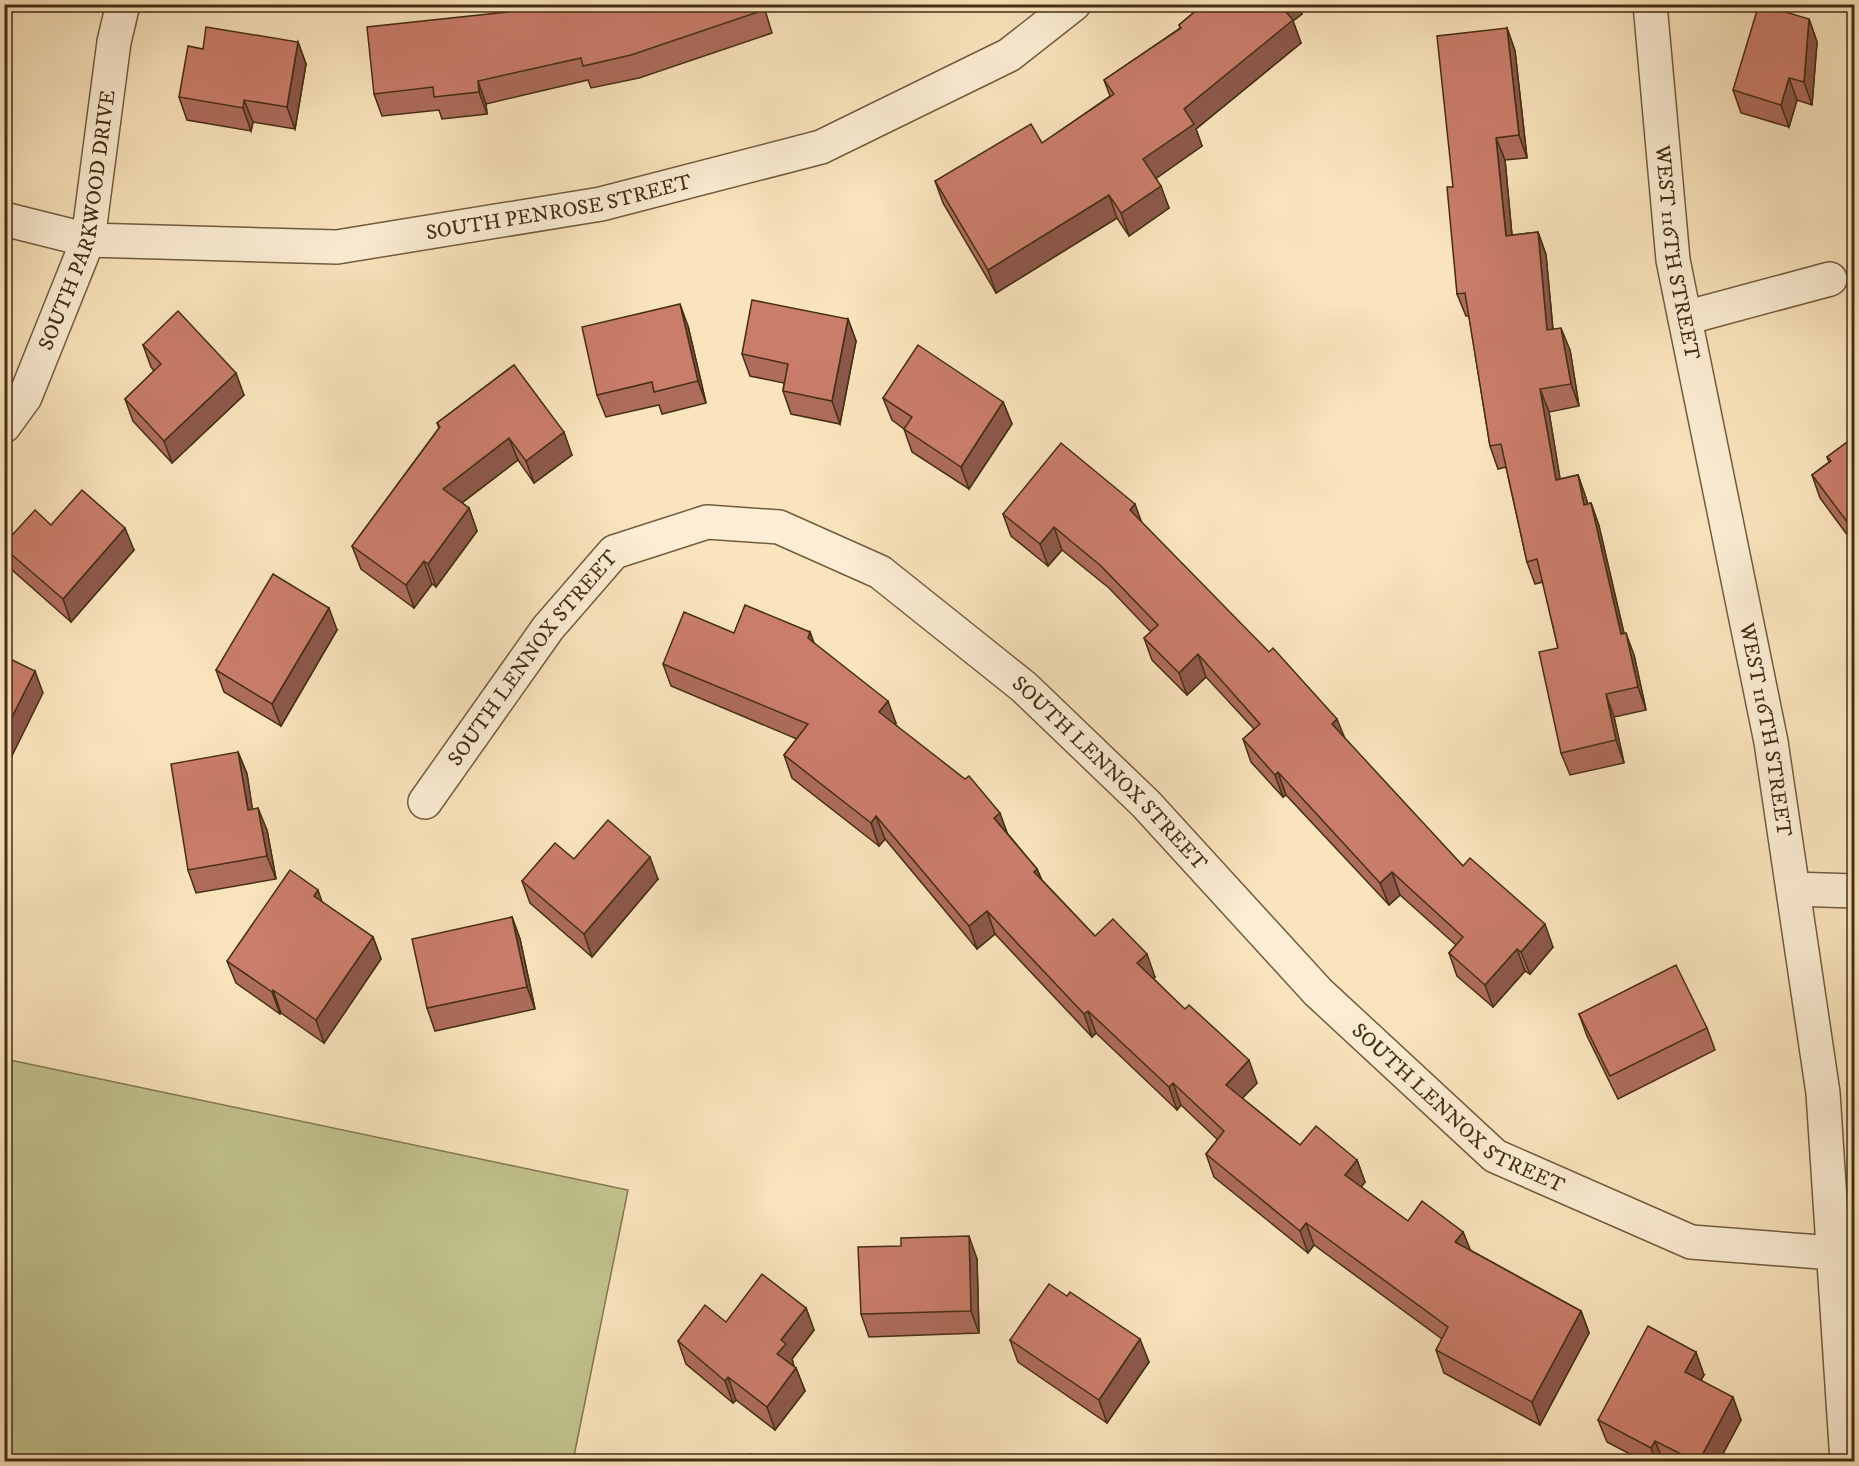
<svg xmlns="http://www.w3.org/2000/svg" width="1859" height="1466" font-family="'IM FELL DW Pica',serif">
	<rect width="100%" height="100%" fill="#fae4bd"/>
	<filter id="stains"><feTurbulence type="fractalNoise" baseFrequency=".00333" numOctaves="4"/><feColorMatrix values="0 0 0 0 .2 0 0 0 0 .09 0 0 0 0 .02 0 0 0 .5 -.17"/></filter>
	<radialGradient id="worn" r=".72"><stop offset=".6" stop-color="#630" stop-opacity="0"/><stop offset="1" stop-color="#630" stop-opacity=".3"/></radialGradient>
	<!-- green -->
	<path fill="#c2c38e" stroke="#837850" stroke-width="1.5" d="M5,1059l623,131 -55,271h-568z"/>
	<g fill="none" stroke-linecap="round" stroke-linejoin="round">
		<defs>
			<g id="minor">
				<path id="s1" d="M1650,4l23,256 98,482 52,351 24,369"/>
				<path id="s2" d="M4,219l84,21 249,7 264,-43 220,-57 188,-92 65,-51"/>
				<path d="M1685,318l145,-39"/>
				<path id="s3" d="M4,426l21,-29 63,-157 26,-198 9,-38"/>
				<path id="s4" d="M425,802l123,-174 66,-76 93,-30 72,5 101,45 144,115 122,117 172,188 177,164 196,86 142,11"/>
				<path d="M1793,889l61,2"/>
			</g>
		</defs>
		<!-- minor casing -->
		<use href="#minor" stroke="#725c3e" stroke-width="36"/>
		<!-- minor -->
		<use href="#minor" stroke="#fcedd4" stroke-width="33"/>
	</g>
	<!-- wall -->
	<g fill="#ae6c5c" stroke="#442e13" stroke-width="1.5">
		<path d="M505,4h271l-11,6 7,23 -133,45 -48,10 -3,-8 -102,24 1,10 -45,5 -3,-9 -57,6 -8,-22 133,-82z"/>
		<path d="M1204,4h94l4,10 -9,7 8,22 -105,86 6,17 -46,32 13,30 -40,28 -12,-18 -121,75 -53,-90 -8,-22 107,-38 68,-47 -6,-16 76,-52 -1,-3z"/>
		<path d="M1809,19l8,23 -5,63 -15,-5 -8,27 -48,-14 -8,-23z"/>
		<path d="M1507,28l8,23 12,107 -22,2 7,75 26,-3 8,23 7,74 17,21 9,56 -30,6 11,67 18,-4 10,29 3,-1 8,23 25,107 10,22 12,55 -32,7 10,46 -54,12 -9,-22 -3,-105 -15,-66 -8,2 -8,-22 -21,-95 -8,2 -8,-23 -21,-130h-3l-9,-22 -4,-107z"/>
		<path d="M298,42l8,22 -11,65 -42,-7 -2,9 -64,-11 -8,-23 24,-48z"/>
		<path d="M848,319l8,22 -16,83 -49,-10 -8,-23 1,-8 -34,-7 -8,-22z"/>
		<path d="M688,326l18,77 -44,11 -3,-9 -53,12 -9,-22z"/>
		<path d="M143,345l101,50 -72,68 -39,-42 -8,-22 29,-28 -3,-4z"/>
		<path d="M514,365l58,90 -38,28 -16,-23 -56,43 7,5 8,23 -41,56 -4,-3 -18,24 -53,-39 -9,-23 87,-118 -2,-5z"/>
		<path d="M883,398l120,4 9,22 -43,65 -57,-37 -8,-23 -12,-9z"/>
		<path d="M1854,437v107l-34,-46 -8,-23 17,-13 -2,-5z"/>
		<path d="M1003,514l139,9 321,343 90,81 -23,27 -5,-3 -32,36 -36,-31 -8,-23 7,-8 -56,-50 -11,10 -103,-110 -3,2 -32,-35 -8,-23 11,-10 -48,-52 -19,18 -35,-35 -8,-22 7,-6 -42,-44 -47,-38 -14,16 -37,-30z"/>
		<path d="M51,525l83,25 -63,72 -60,-53 -7,-18v-7z"/>
		<path d="M337,630l-56,96 -57,-34 -8,-22z"/>
		<path d="M810,632l4,11 82,80 -1,1 112,109 30,36 5,11 53,56 60,41 -2,1 104,105 -15,15 58,47 57,15 8,22 -4,5 47,34 55,11 7,18 111,61 8,22 -49,92 -96,-52 -8,-23 6,-11 -128,-94 -6,8 -94,-76 -8,-23 12,-14 -37,-35 -4,5 -81,-77 -4,4 -97,-103 -18,15 -92,-110 -6,7 -87,-68 -8,-23 13,-16 -126,-53 -8,-22 71,-31z"/>
		<path d="M238,752l9,22 5,35 15,21 9,49 -80,14 -8,-23z"/>
		<path d="M574,859l84,20 -66,78 -62,-54 -8,-22z"/>
		<path d="M322,902l51,35 8,22 -57,84 -43,-30 -1,1 -44,-31 -9,-22z"/>
		<path d="M512,917l8,22 15,70 -100,22 -8,-23z"/>
		<path d="M1579,1014l128,14 8,22 -97,49 -31,-63z"/>
		<path d="M977,1259l2,74 -110,4 -8,-23z"/>
		<path d="M806,1308l8,22 -22,29 2,8 2,1 9,23 -30,39 -39,-30 -3,3 -47,-39 -8,-23 48,-19z"/>
		<path d="M1010,1340l139,22 -42,61 -89,-61z"/>
		<path d="M1704,1375l-3,5 40,40 -22,41h-76l-36,-19 -9,-22z"/>
	</g>
	<!-- shaded-wall -->
	<g fill="#8d584b" stroke="#442e13" stroke-width="1.5">
		<path d="M1279,4h19l4,10 -9,7 8,22 -105,86 6,17 -51,36 -8,-23 41,-50z"/>
		<path d="M1809,19l8,23 -5,63 -8,-23z"/>
		<path d="M1507,28l8,23 12,107 -8,-23z"/>
		<path d="M298,42l8,22 -11,65 -8,-22z"/>
		<path d="M1789,78l8,22 -8,27 -8,-22z"/>
		<path d="M478,81l8,23 1,10 -8,-22z"/>
		<path d="M244,100l9,22 -2,9 -8,-23z"/>
		<path d="M1496,138l9,22 9,98 -8,-22z"/>
		<path d="M1161,186l8,22 -40,28 -8,-23z"/>
		<path d="M1109,195l8,23 -121,75 -8,-23z"/>
		<path d="M1538,232l8,23 9,98 -8,-23z"/>
		<path d="M680,304l8,22 18,77 -8,-22z"/>
		<path d="M848,319l8,22 -16,83 -8,-23z"/>
		<path d="M1561,328l9,22 9,56 -8,-22z"/>
		<path d="M236,373l8,22 -72,68 -8,-22z"/>
		<path d="M1540,389l9,23 15,91 -8,-23z"/>
		<path d="M1003,402l9,22 -43,65 -8,-22z"/>
		<path d="M564,432l8,23 -38,28 -8,-22z"/>
		<path d="M509,438l9,22 -67,51 -8,-22z"/>
		<path d="M1578,475l8,23 7,29 -9,-22z"/>
		<path d="M1591,503l8,23 30,130 -8,-22z"/>
		<path d="M1135,504l8,22 -13,-16z"/>
		<path d="M469,508l8,23 -41,56 -8,-23z"/>
		<path d="M1854,525v13l-3,-11z"/>
		<path d="M1054,527l8,23 -14,16 -8,-22z"/>
		<path d="M125,528l9,22 -63,72 -8,-23z"/>
		<path d="M424,561l8,23 -18,24 -8,-23z"/>
		<path d="M329,608l8,22 -56,96 -9,-22z"/>
		<path d="M810,632l8,23 -10,-17z"/>
		<path d="M1626,633l8,22 12,55 -8,-23z"/>
		<path d="M1198,654l8,23 -19,18 -8,-22z"/>
		<path d="M35,671l8,22 -39,79v-39z"/>
		<path d="M1606,694l8,23 10,46 -8,-23z"/>
		<path d="M888,701l8,22 -9,11 -8,-22z"/>
		<path d="M1337,719l9,22 -14,-17z"/>
		<path d="M238,752l9,22 9,58 -8,-22z"/>
		<path d="M1278,772l8,23 -3,2 -8,-22z"/>
		<path d="M258,808l9,22 9,49 -9,-23z"/>
		<path d="M1000,813l8,22 -14,-17z"/>
		<path d="M876,816l9,23 -6,7 -8,-23z"/>
		<path d="M650,857l8,22 -66,78 -8,-23z"/>
		<path d="M1037,869l9,22 -12,-19z"/>
		<path d="M1392,872l8,23 -11,10 -9,-22z"/>
		<path d="M318,890l8,23 -12,-17z"/>
		<path d="M987,911l8,23 -18,15 -8,-23z"/>
		<path d="M512,917l8,22 15,70 -8,-22z"/>
		<path d="M1545,924l8,23 -23,27 -9,-22z"/>
		<path d="M373,937l8,22 -57,84 -8,-23z"/>
		<path d="M1517,949l8,22 -32,36 -8,-22z"/>
		<path d="M1147,954l8,23 -10,9 -8,-23z"/>
		<path d="M273,990l8,23 -1,1 -8,-22z"/>
		<path d="M1088,1011l8,22 -4,4 -8,-23z"/>
		<path d="M1249,1060l8,23 -23,24 -8,-22z"/>
		<path d="M1173,1083l8,22 -4,5 -8,-23z"/>
		<path d="M1357,1160l8,22 -12,15 -8,-22z"/>
		<path d="M1306,1223l8,22 -6,8 -8,-22z"/>
		<path d="M1463,1232l9,22 -17,-12z"/>
		<path d="M969,1236l8,23 2,74 -8,-22z"/>
		<path d="M806,1308l8,22 -22,29 2,7 -17,-12 4,-14z"/>
		<path d="M1581,1311l8,22 -49,92 -8,-23z"/>
		<path d="M1140,1339l9,23 -42,61 -8,-23z"/>
		<path d="M1696,1352l8,23 -11,19 -8,-22z"/>
		<path d="M796,1368l9,23 -30,39 -8,-23z"/>
		<path d="M728,1377l8,23 -3,3 -8,-22z"/>
		<path d="M1733,1397l8,23 -22,41h-20z"/>
		<path d="M1655,1441l8,20h-7l-5,-13z"/>
	</g>
	<!-- building -->
	<g fill="#ca7d6b" stroke="#442e13" stroke-width="1.5">
		<path d="M505,4h257l2,6 -133,45 -48,11 -2,-8 -103,23 1,11 -45,5 -1,-10 -59,7 -7,-67 140,-15z"/>
		<path d="M1204,4h75l14,16 -109,89 10,15 -51,35 18,27 -40,27 -12,-18 -121,75 -53,-89 96,-57 11,19 72,-49 -10,-14 77,-52 -2,-3z"/>
		<path d="M1759,4l50,15 -5,63 -15,-4 -8,27 -48,-15z"/>
		<path d="M206,27l92,15 -11,65 -43,-7 -1,8 -64,-11 9,-51 15,3z"/>
		<path d="M1507,28l12,107 -23,3 10,98 32,-4 9,98 14,-2 10,56 -31,5 16,91 22,-5 6,30 7,-2 30,131 5,-1 12,54 -32,7 10,46 -55,13 -22,-101 19,-4 -21,-89 -10,3 -26,-118 -11,2 -25,-153 -8,1 -10,-107h6l-16,-151z"/>
		<path d="M752,300l96,19 -16,82 -49,-10 5,-27 -46,-10z"/>
		<path d="M680,304l18,77 -44,11 -2,-10 -55,13 -15,-68z"/>
		<path d="M178,311l58,62 -72,68 -39,-42 36,-35 -18,-19z"/>
		<path d="M918,345l85,57 -42,65 -57,-38 8,-12 -29,-19z"/>
		<path d="M514,365l50,67 -38,29 -17,-23 -66,51 26,19 -41,56 -4,-3 -18,24 -54,-39 88,-119 -3,-4z"/>
		<path d="M1854,437v88l-3,2 -39,-52 19,-14 -4,-4z"/>
		<path d="M1061,443l74,61 -5,6 139,142 4,-4 64,71 -5,5 131,142 7,-8 75,66 -24,28 -4,-3 -32,36 -36,-32 14,-16 -71,-65 -12,11 -102,-111 -3,3 -32,-36 17,-15 -62,-70 -19,19 -35,-35 14,-13 -57,-59 -47,-39 -14,17 -37,-30z"/>
		<path d="M82,490l43,38 -62,71 -59,-51v-4l31,-34 16,15z"/>
		<path d="M273,574l56,34 -57,96 -56,-34z"/>
		<path d="M745,605l65,27 -2,6 80,63 -9,11 86,67 4,-3 31,37 -6,5 43,51 -3,3 61,64 18,-17 34,35 -10,9 48,46 4,-4 60,55 -23,25 74,60 16,-19 41,34 -12,15 63,46 14,-20 41,31 -8,10 126,69 -49,91 -96,-52 12,-23 -142,-104 -6,8 -94,-77 18,-23 -51,-48 -4,4 -81,-76 -4,3 -97,-103 -18,15 -93,-110 -5,7 -87,-68 24,-31 -145,-60 21,-52 50,21z"/>
		<path d="M4,656l31,15 -31,62z"/>
		<path d="M1854,690v19l-2,-18z"/>
		<path d="M238,752l10,58 10,-2 9,48 -79,14 -17,-106z"/>
		<path d="M608,820l42,37 -66,77 -62,-53 33,-38 19,16z"/>
		<path d="M290,870l28,20 -4,6 59,41 -57,83 -43,-30 -1,2 -45,-31z"/>
		<path d="M512,917l15,70 -100,21 -15,-69z"/>
		<path d="M1676,965l31,63 -97,48 -31,-62z"/>
		<path d="M969,1236l2,75 -110,3 -3,-67 43,-1v-8z"/>
		<path d="M762,1274l44,34 -25,32 5,4 -9,10 19,14 -29,39 -39,-30 -3,4 -47,-40 27,-36 21,17z"/>
		<path d="M1049,1284l18,12 3,-4 70,47 -41,61 -89,-60z"/>
		<path d="M1648,1326l48,26 -11,20 48,25 -34,64h-4l-40,-20 -4,7 -53,-28z"/>
		<path d="M752,1454v7h-61z"/>
	</g>
	<g text-anchor="middle" stroke-width="4.5" stroke-linejoin="round" paint-order="stroke">
		<!-- street labels -->
		<g font-size="21" fill="#442e13" stroke="#fcedd4">
			<text dy="7" stroke="none"><textPath href="#s2" startOffset="561">SOUTH PENROSE STREET</textPath></text>
			<text dy="7" stroke="none"><textPath href="#s3" startOffset="222">SOUTH PARKWOOD DRIVE</textPath></text>
			<text dy="7" stroke="none"><textPath href="#s1" startOffset="250">WEST 116TH STREET</textPath></text>
			<text dy="7" stroke="none"><textPath href="#s4" startOffset="180">SOUTH LENNOX STREET</textPath></text>
			<text dy="7" stroke="none"><textPath href="#s1" startOffset="736">WEST 116TH STREET</textPath></text>
			<text dy="7" stroke="none"><textPath href="#s4" startOffset="900">SOUTH LENNOX STREET</textPath></text>
			<text dy="7" stroke="none"><textPath href="#s4" startOffset="1386">SOUTH LENNOX STREET</textPath></text>
		</g>
	</g>
	<!-- margin -->
	<rect width="1859" height="1466" fill="none" stroke="#fae4bd" stroke-width="24"/>
	<rect x="6" y="6" width="1847" height="1454" fill="none" stroke="#442e13" stroke-width="3"/>
	<rect x="12" y="12" width="1835" height="1442" fill="none" stroke="#442e13" stroke-width="1.5"/>
	<rect width="100%" height="100%" filter="url(#stains)"/>
	<rect width="100%" height="100%" fill="url(#worn)"/>
</svg>
